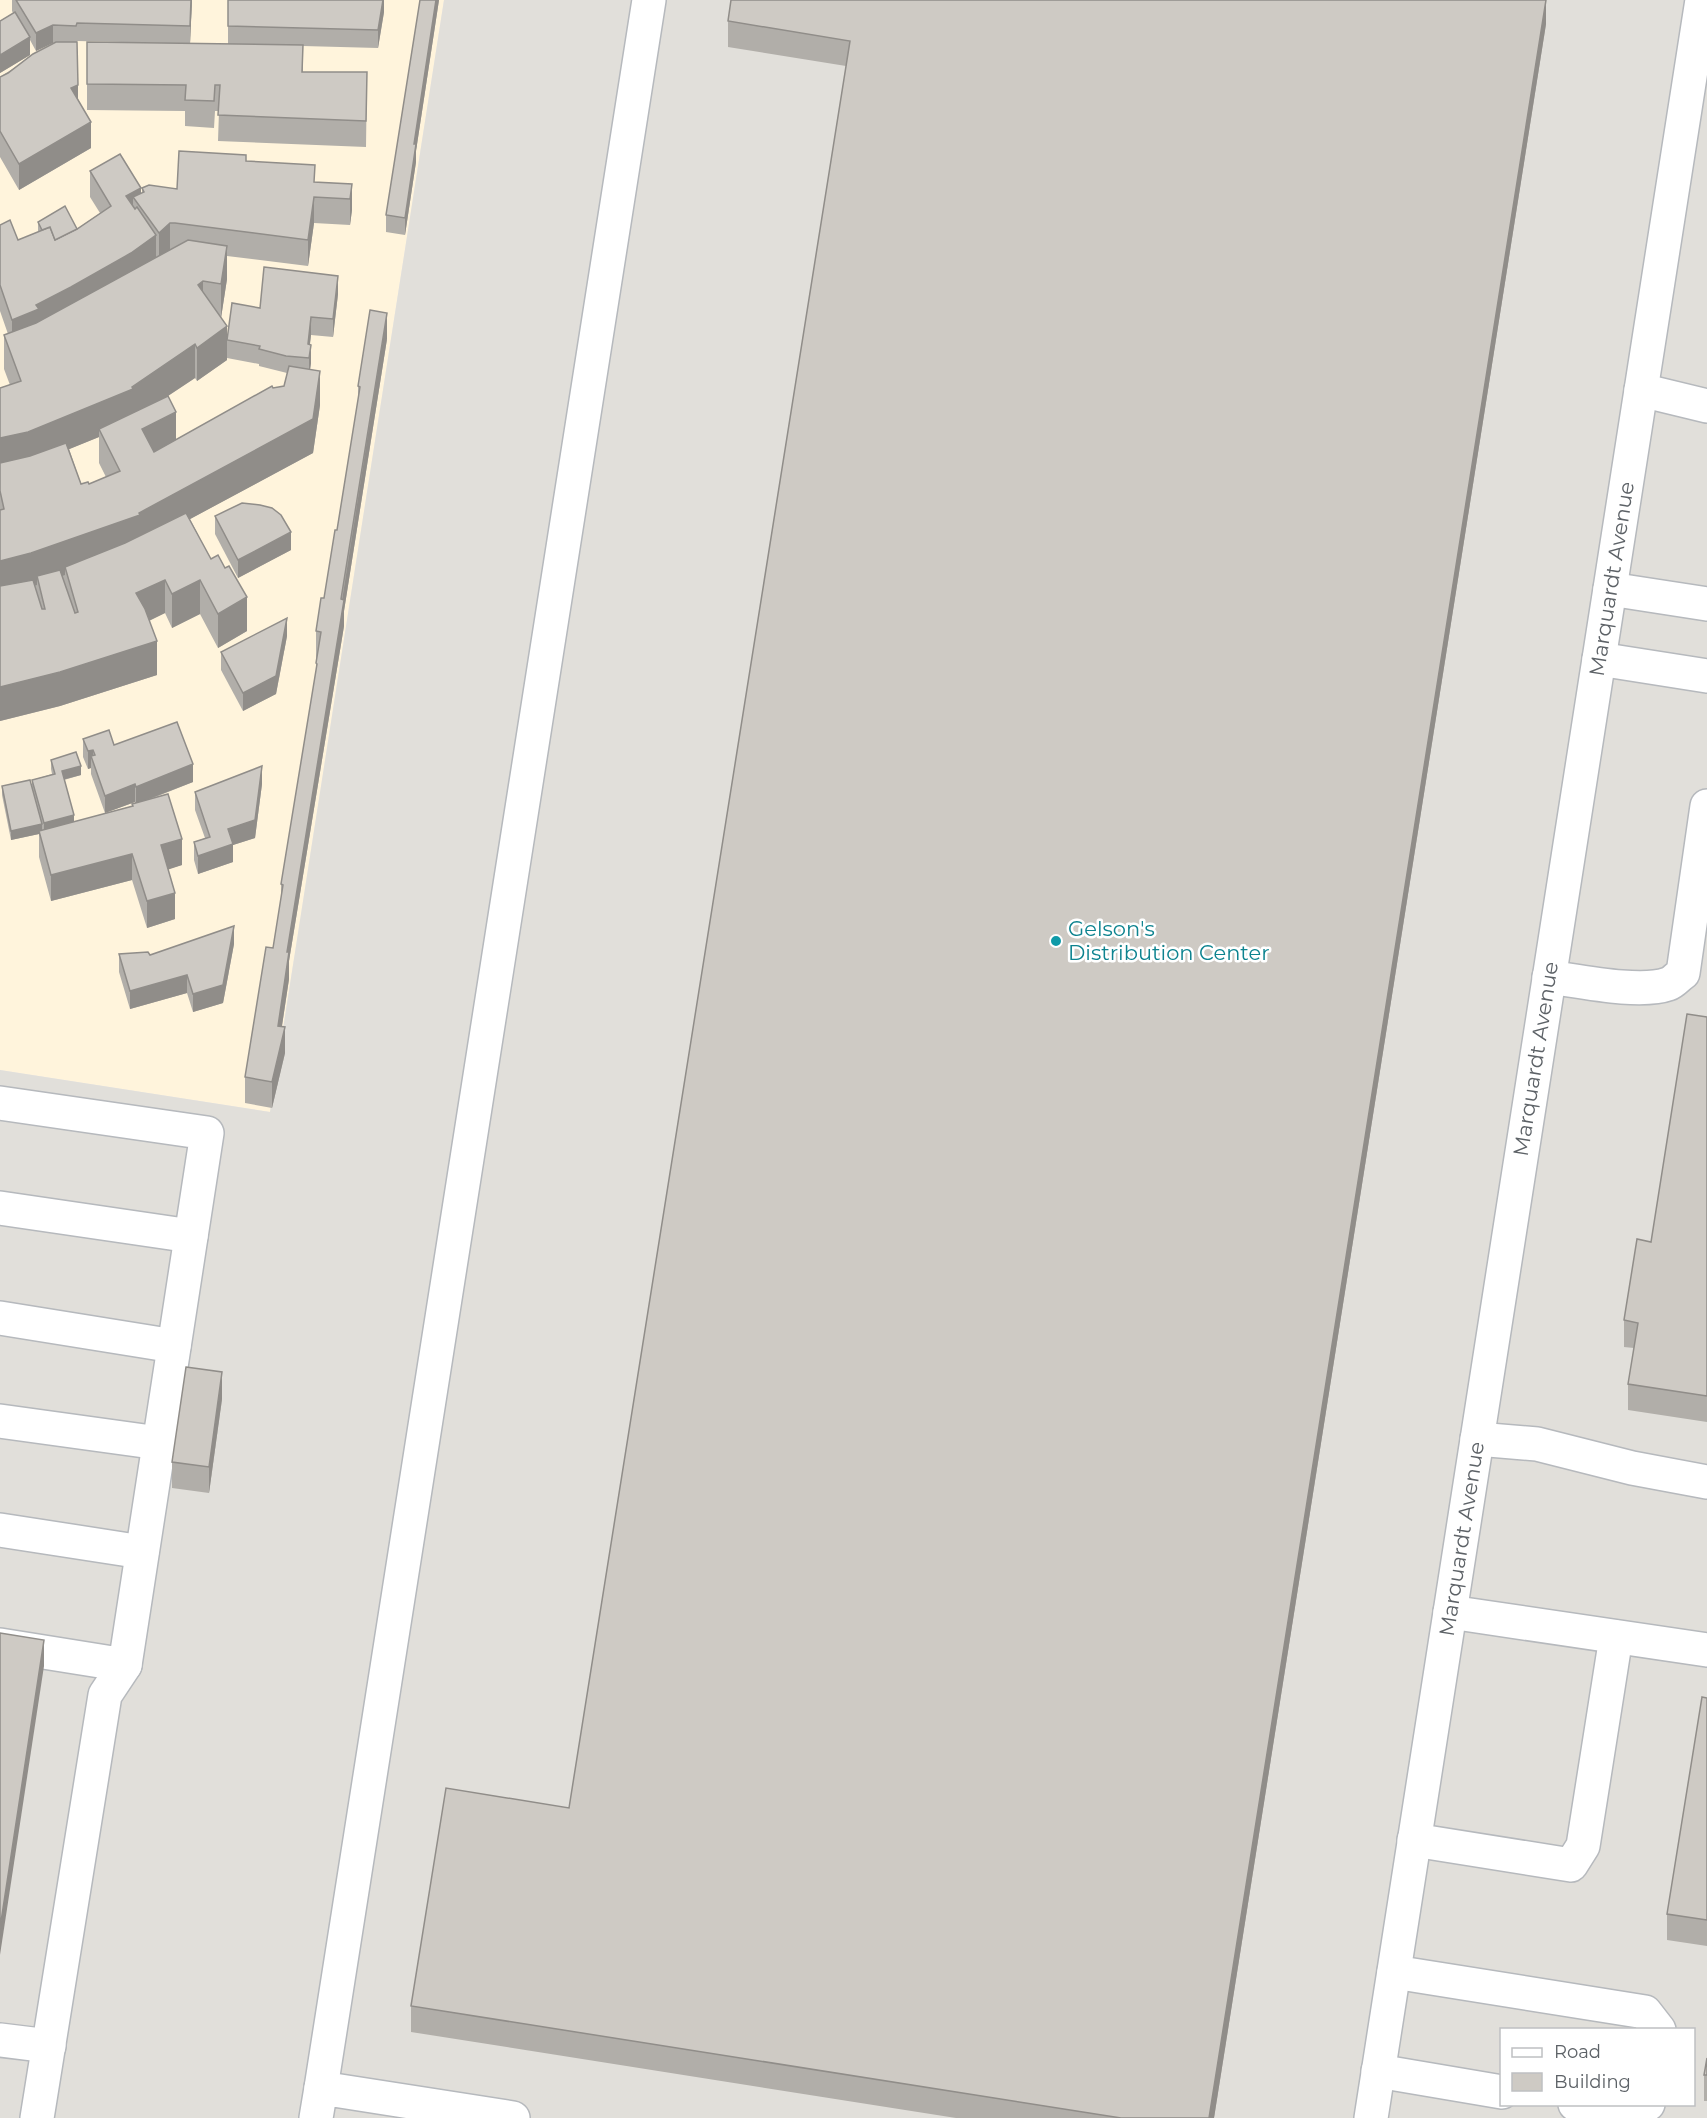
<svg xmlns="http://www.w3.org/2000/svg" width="1707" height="2118" font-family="Montserrat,sans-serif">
	<rect width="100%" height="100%" fill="#f1ede6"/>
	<!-- commercial -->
	<path fill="#fff4dc" d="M0,0h444l-174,1112 -270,-42z"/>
	<!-- industrial -->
	<path fill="#e1dfda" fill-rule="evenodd" d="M444,0h1257l6,5v2113h-1707v-1048l270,42zM1502,2030h192v74h-192z"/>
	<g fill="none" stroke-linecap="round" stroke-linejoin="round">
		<defs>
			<g id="minor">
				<path d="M1641,390l66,16"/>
				<path d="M1610,589l97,15"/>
				<path d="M1599,659l108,17"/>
				<path d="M1549,977c30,4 91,17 119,7 6,-2 10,-8 15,-11l24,-167"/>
				<path d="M0,1103l207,30 -82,532 -125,-20"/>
				<path d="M0,1208l191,28"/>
				<path d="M0,1318l174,28"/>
				<path d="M0,1421l159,22"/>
				<path d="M1477,1439l60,5 95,24 75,14"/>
				<path d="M0,1530l142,22"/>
				<path d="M1450,1612l257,38"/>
				<path d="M1414,1840l157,25 12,-19 33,-209"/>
				<path d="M1394,1972l251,40 14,18"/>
				<path d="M0,2040l49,6"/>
				<path d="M1378,2071l124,21"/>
				<path d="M321,2088l328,-2088"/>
				<path d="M1575,2104l58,10 15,-10"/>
				<path d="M37,2118l68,-423 20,-30"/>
				<path d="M316,2118l5,-30 192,30"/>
				<path d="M1371,2118l331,-2118"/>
			</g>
		</defs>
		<!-- minor casing -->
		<use href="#minor" stroke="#b6b9bd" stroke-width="36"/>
		<!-- minor -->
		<use href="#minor" stroke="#fff" stroke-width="33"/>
	</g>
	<!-- wall -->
	<g fill="#b1aea9" fill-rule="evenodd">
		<path d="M12,0h180l-2,44h38v-18l156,-26v12l-6,36 -75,-2v26h64l-1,75 -148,-6 1,-30h-4l-1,17 -29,-2v-15l-98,-1v-68l80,1 -90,-2 1,58 13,49 -72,42 -19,-33v-80l53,-34 -17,8 -6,-11v15l-30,18v-52l13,-8 -1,-2z"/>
		<path d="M420,0h19l-23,151v11l-11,73 -19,-3v-17z"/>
		<path d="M728,21l818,3 -332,2094h-258l-545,-86v-26l158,-198 277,-1742 -118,-19z"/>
		<path d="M246,161l69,21 37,2v26l-2,15 -36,-2 -6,43 -81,-10v23l-6,39 6,17 33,-27 78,-14 -5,43 -22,-2 -1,10 1,18 -1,7 10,35 -7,48 -123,66 57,112 -29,17 -18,-34 -28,14 -7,-15 -16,8 8,54 -97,31 -60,15v-333l10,-3 -6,-16v-34l4,-1 -8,-23v-86l18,15 20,-8v-10l39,7 23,-16 -10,-16v-26l51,23 1,-1v-5l35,1zM227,358l32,6v2l28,7 -3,13 -108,54 -8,-44 27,-18 2,3 30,-21zM99,437v26l7,14 -17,7h-8l-12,-35z"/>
		<path d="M387,339l-43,272v15l-55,335v18l-7,47 3,27 -13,55 -27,-5v-26l28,-129 8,-49v-15l35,-210v-43l8,-33 13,-68 21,-129v-15z"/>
		<path d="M215,516l76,34 -53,28 -23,-44z"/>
		<path d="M287,636l-11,58 -33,17 -22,-41v-18z"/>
		<path d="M83,739l31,6 79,37 -45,18 34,65 -14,4 7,50 -28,9 -15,-48 -81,21 -12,-44v-23l-28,6 -9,-45v-9l30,-1v-5l20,-6 -1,-5v-9l30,15 -17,5 10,42 58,-16v-2l3,-1v-1l-30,11 -14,-39v-6l-3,1 -5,-12z"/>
		<path d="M262,784l-7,54 -22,7v17l-35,12 -4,-14v-18l11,-4 -10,-28v-18z"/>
		<path d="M234,944l-11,59 -30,9 -6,-19 -57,16 -11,-37v-18l31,1z"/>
		<path d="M1707,1017v405l-79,-12v-26l6,-36 -10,-1v-27l27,-78z"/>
		<path d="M222,1399l-13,94 -37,-5v-26z"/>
		<path d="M1707,1698v248l-40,-6v-26z"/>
		<path d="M1707,2058v43h-3v-26z"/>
	</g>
	<!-- shaded-wall -->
	<g fill="#908d89">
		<path d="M191,0h1l-2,44v-18z"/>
		<path d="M383,0h1v12l-6,36v-18z"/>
		<path d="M436,0h3l-23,151v11l-11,73v-17l9,-74z"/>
		<path d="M1546,0v24l-332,2094h-5z"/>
		<path d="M53,25v18l-17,8v-18z"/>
		<path d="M30,37v18l-30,18v-18z"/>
		<path d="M78,85v27l-7,-24z"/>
		<path d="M91,122v26l-72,42v-26z"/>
		<path d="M352,184v26l-2,15v-26z"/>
		<path d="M141,188v20l-8,-11v22l-7,-23z"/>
		<path d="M314,197v26l-6,43v-26z"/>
		<path d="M170,223v27l-11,9v-26z"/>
		<path d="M156,235v26l-144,86v-27l24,-15z"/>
		<path d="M227,246v33l-6,39v-34z"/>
		<path d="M338,276v18l-5,43v-18z"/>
		<path d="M203,281v34l-5,-30z"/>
		<path d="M387,313v26l-43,272v15l-55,335v18l-11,73v-26l9,-74z"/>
		<path d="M311,317v18l-3,23v-14z"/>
		<path d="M227,326v34l-30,21v-33z"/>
		<path d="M195,344v34l-62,41 -34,10v8l-71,29 -28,6v-34l132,-51z"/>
		<path d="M311,345v18l-2,13v-18z"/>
		<path d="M320,371v34l-7,48 -173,93 -75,21v8l-26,9 -2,-8v9l-37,10v-34l139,-48z"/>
		<path d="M176,412v34l-34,17v-34z"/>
		<path d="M291,532v18l-53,28v-18z"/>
		<path d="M165,580v33l-29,14v-34z"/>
		<path d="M200,580v34l-28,14v-34z"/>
		<path d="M247,597v34l-29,17v-34z"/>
		<path d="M287,618v18l-11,58 -33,17v-18z"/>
		<path d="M157,641v34l-97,31 -60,15v-34z"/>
		<path d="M93,750v12l-2,-6v12l-3,1v-18z"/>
		<path d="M193,764v18l-57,22v-17z"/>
		<path d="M81,766v9l-19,5v-9z"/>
		<path d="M262,766v18l-7,54 -22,7v17l-35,12v-18l30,-27z"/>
		<path d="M135,784v18l-30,11v-17z"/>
		<path d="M74,815v9l-30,8v-9z"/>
		<path d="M42,824v9l-3,-2v3l-28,6v-9z"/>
		<path d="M182,839v26l-21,7v-27z"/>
		<path d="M132,854v26l-81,21v-26z"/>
		<path d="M175,893v26l-28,9v-27z"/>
		<path d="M234,926v18l-11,59 -30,9v-18z"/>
		<path d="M187,975v18l-57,16v-18z"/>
		<path d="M285,1027v26l-13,55v-26z"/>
		<path d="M222,1372v27l-13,94v-26z"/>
		<path d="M44,1640v26l-44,289v-27z"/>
	</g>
	<!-- building -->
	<g fill="#cecac4" stroke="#908d89" stroke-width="1.5">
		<path d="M16,0h175l-1,26 -113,-3 -1,3 -23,-1 -17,8z"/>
		<path d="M228,0h155l-5,30 -150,-4z"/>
		<path d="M420,0h16l-22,144h2l-11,74 -19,-3z"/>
		<path d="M731,0h815l-337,2118h-88l-710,-112 35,-218 123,20 281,-1767 -122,-20z"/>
		<path d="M15,12l15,25 -30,18v-34z"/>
		<path d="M56,42h21l1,43 -7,3 20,34 -72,42 -19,-33v-54l8,-4 25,-19z"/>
		<path d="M87,42l216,3 -1,27h65l-1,49 -148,-6 2,-30h-5l-1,16 -29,-1 1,-15 -99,-1z"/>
		<path d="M179,151l67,4v6l69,4 -1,17 38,2 -2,15 -36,-2 -6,43 -133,-17h-5l-11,10 -26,-36 11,-5 -2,-4 7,-3 28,4z"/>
		<path d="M120,154l21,34 -15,8 9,13 2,-2 19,28 -25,18 -60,34 -35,18 3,4 -27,11 -12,-35v-60l10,-5 8,20 32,-13 5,13 22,-11 34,-23 -21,-35z"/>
		<path d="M65,206l12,23 -22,11 -5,-13 -8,3 -4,-8z"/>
		<path d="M188,240l39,6 -6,38 -18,-3 -5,4 29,41 -30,22 -2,-4 -63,43 1,2 -105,43 -28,6v-50l21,-7 -17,-46 32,-12z"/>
		<path d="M264,267l74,9 -5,43 -22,-2 -3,27 3,1 -2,13 -23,-2 -27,-7 1,-3 -33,-6 5,-37 28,5z"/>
		<path d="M370,310l17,3 -46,286 3,1 -57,352h2l-11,74 7,1 -13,55 -27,-5 21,-130 7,1 10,-63 -2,-1 36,-220 -1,-1 5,-31 -5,-1 5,-33h3l11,-68h2l23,-143 -2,-1z"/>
		<path d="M289,366l31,5 -7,48 -174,94 1,2 -109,38 -31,8v-51l4,-1 -4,-18v-28l30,-7 36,-13 15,41 7,-2 1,2 31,-13 -21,-42 69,-33 8,16 -34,17 12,23 118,-66 1,2 11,-2z"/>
		<path d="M242,503l18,2 12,3 9,7 10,17 -53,28 -23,-44z"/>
		<path d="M186,513l25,46 7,-4 7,13 4,-2 18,31 -29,17 -18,-34 -28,14 -7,-14 -29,13 9,16 12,32 -97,31 -60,15v-101l33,-6 9,29h3l-8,-33 23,-6 15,43 3,-1 -13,-45 60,-24z"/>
		<path d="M287,618l-11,58 -33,17 -22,-41z"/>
		<path d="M177,722l16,42 -57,23 -1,-3 -30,12 -14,-40 4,-1 -2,-5 -5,1 -5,-12 26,-9 5,15z"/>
		<path d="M76,752l5,14 -19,5 12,44 -30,8 -12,-43 23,-6 -4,-14z"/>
		<path d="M262,766l-7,54 -27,9 5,15 -35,12 -4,-14 16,-5 -15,-45z"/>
		<path d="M30,780l12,44 -31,7 -9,-45z"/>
		<path d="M168,794l14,45 -21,6 14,48 -28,8 -15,-47 -81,21 -12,-44 94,-25 -1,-2z"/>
		<path d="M234,926l-11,59 -30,9 -6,-19 -57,16 -11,-37 29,-2 2,3z"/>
		<path d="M1687,1014l20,3v379l-79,-12 10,-61 -14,-3 13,-81 14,3z"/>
		<path d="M186,1367l36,5 -13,95 -37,-5z"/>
		<path d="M0,1633l44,7 -44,288z"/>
		<path d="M1702,1697l5,1v222l-40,-6z"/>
		<path d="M1707,2058v17h-3z"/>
	</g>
	<!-- markers -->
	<circle fill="#0f9aa8" stroke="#fff" stroke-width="2" cx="1056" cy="941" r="6"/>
	<g text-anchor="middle" stroke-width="5" stroke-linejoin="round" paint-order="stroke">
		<!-- street labels -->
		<g font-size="21" fill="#5d6267" stroke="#fff">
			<text transform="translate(1612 579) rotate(-81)" y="7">Marquardt Avenue</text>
			<text transform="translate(1536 1059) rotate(-81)" y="7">Marquardt Avenue</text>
			<text transform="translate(1462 1539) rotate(-81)" y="7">Marquardt Avenue</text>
		</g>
		<!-- culture labels -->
		<g font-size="21" fill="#0d838f" stroke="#fff" text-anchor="start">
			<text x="1068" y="936">Gelson's<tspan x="1068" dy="24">Distribution Center</tspan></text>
		</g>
	</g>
	<!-- legend -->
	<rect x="1500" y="2028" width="195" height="78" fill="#ffffff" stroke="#bec0c2" stroke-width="1.5"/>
	<rect x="1512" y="2048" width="30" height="9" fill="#ffffff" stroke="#bec0c2" stroke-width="1.5"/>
	<text x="1554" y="2058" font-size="18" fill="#5d6267">Road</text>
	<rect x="1512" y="2073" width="30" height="18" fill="#cecac4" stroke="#bec0c2" stroke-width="1.5"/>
	<text x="1554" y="2088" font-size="18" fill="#5d6267">Building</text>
</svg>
